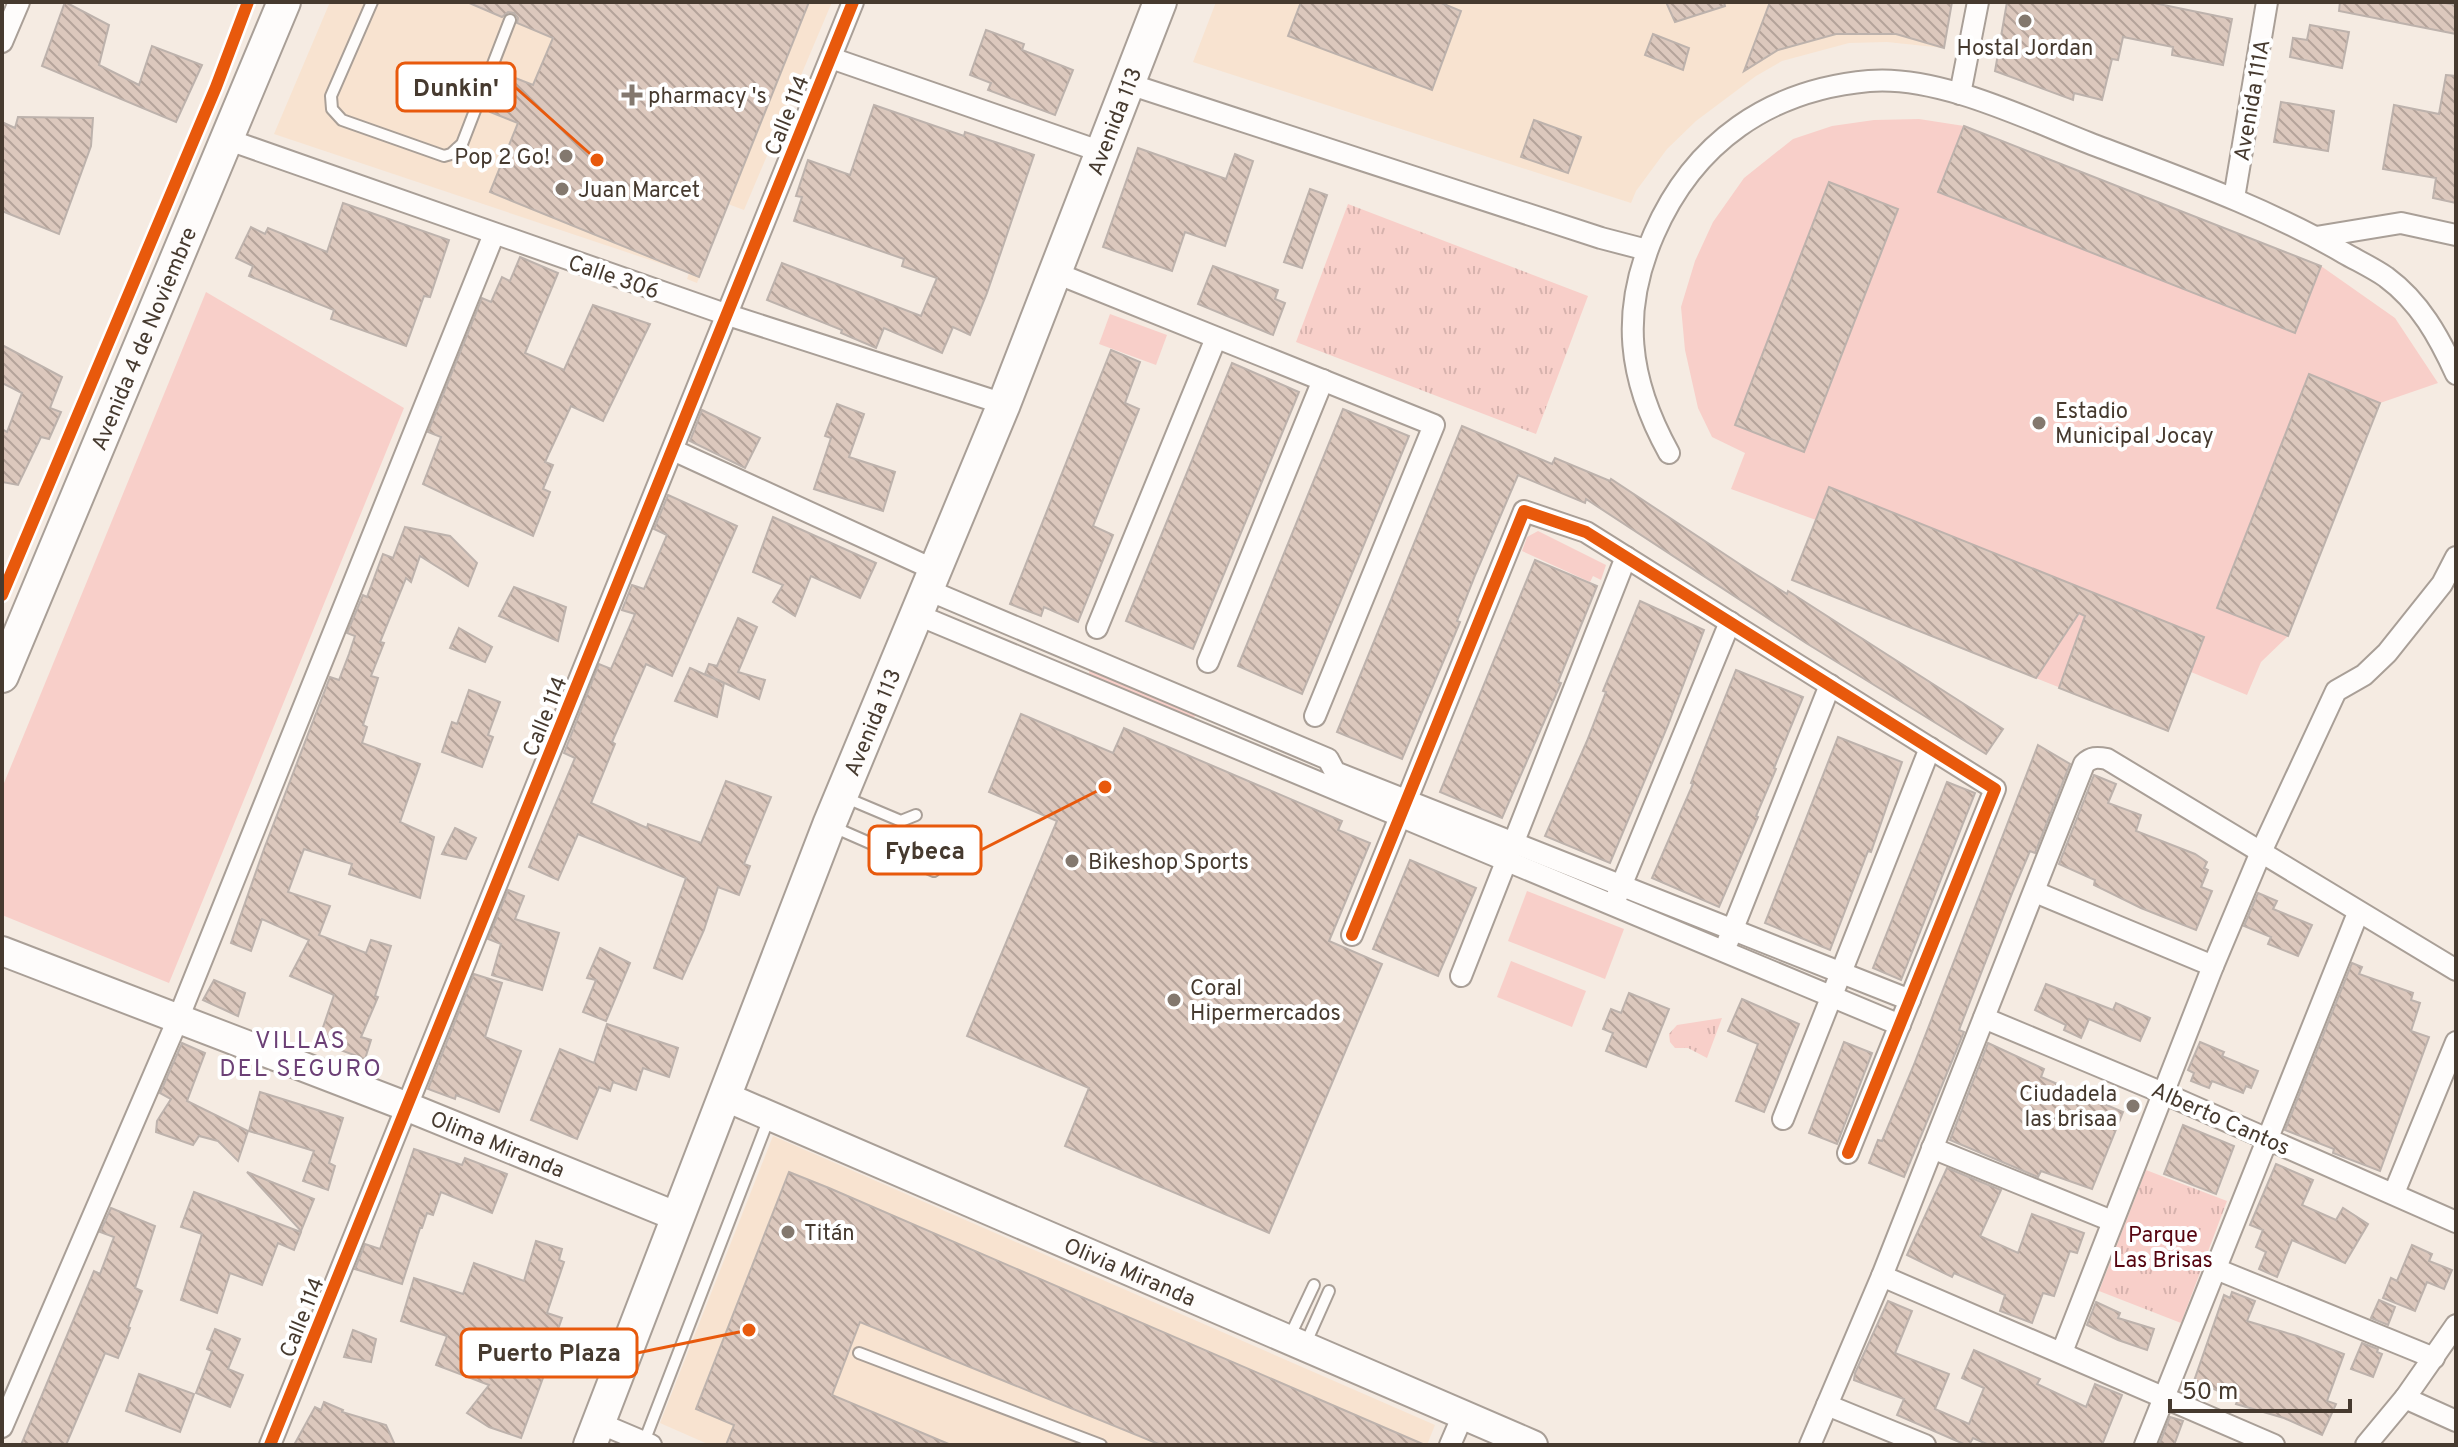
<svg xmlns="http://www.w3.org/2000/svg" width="2458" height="1447" font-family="Overpass,sans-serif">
	<defs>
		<pattern id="park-tufts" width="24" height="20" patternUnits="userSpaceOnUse" patternTransform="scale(2)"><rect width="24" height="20" fill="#f8cfc9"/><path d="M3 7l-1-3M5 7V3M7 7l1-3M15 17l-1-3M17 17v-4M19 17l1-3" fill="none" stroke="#d6b2ad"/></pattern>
		<pattern id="building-back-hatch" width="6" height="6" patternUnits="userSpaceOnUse" patternTransform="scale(2)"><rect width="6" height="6" fill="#dcc8bd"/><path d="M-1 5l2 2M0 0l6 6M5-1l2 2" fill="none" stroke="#b4a39a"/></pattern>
	</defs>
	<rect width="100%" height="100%" fill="#f5ebe2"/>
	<!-- built -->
	<g fill="#f8e3d0">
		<path d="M330,2h502l-88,208 -16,-6 -31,79 -10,-4 2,-6 -415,-139z"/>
		<path d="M1216,2h736l-8,46 -57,-6 -38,1 -67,18 -26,15 -60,45 -29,28 -31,42 -5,12 -438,-141z"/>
		<path d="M773,1136l662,289 -8,20h-717l-50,-22z"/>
	</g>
	<!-- grass -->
	<g fill="#f8cfc9">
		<path d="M1919,119l45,7 357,140 74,52 43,65 -58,20 -92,233 -27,26 -14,33 -56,-23 -23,59 -376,-151 24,-60 -85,-31 14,-36 -33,-16 -14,-29 -13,-58 -4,-43 14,-46 18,-39 31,-44 49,-39 39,-13 42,-6z"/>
		<path d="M206,292l198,116 -235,575 -167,-68v-127z"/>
		<path d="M1110,314l57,21 -11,30 -57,-21z"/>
		<path d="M1538,531l68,34 -5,15 -8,-4 -3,6 -68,-31 5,-14z"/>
		<path d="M1094,670l103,42v3l-5,3 -102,-40 -1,-7z"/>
		<path d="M1527,891l97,38 -19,50 -97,-38z"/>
		<path d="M1511,961l75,30 -14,36 -75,-30z"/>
	</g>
	<!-- park -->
	<g fill="url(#park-tufts)">
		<path d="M1348,204l240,92 -52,138 -240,-92z"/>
		<path d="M1722,1018l-15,40 -19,-10h-13l-5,-6 -1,-8 8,-9z"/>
		<path d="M2146,1170l81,31 -46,122 -82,-32z"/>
	</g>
	<!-- building -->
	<g fill="url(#building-back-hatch)" stroke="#bdb2ac" stroke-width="2">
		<path d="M65,2l44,23 -10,40 40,20 13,-39 50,19 -26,57 -134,-56z"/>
		<path d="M467,2h342l-110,275 -209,-85 28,-69 -28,-11 7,-17 8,-21 28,11 20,-47 -36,-15 1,-5 -4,-5 -6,-1 -6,5z"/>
		<path d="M1301,2h138l22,9 -29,79 -144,-54z"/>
		<path d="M1666,2h58l1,4 -50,16z"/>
		<path d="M1770,2h182l-8,46 -48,-14h-60l-58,16 -34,21z"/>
		<path d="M2007,2h142l83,17 -9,46 -51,-10 1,-8 -50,-10 -5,23 -6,-1 -10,41 -28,-7 -1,7 -78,-29z"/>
		<path d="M2340,2h100l16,3v29l-117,-23z"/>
		<path d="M2310,25l39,7 -7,36 -52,-11 3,-19 14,2z"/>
		<path d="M986,30l38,14 -2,6 51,20 -18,45 -67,-25 3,-7 -21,-8z"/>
		<path d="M1653,34l36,14 -6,22 -38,-15z"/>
		<path d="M2446,75l10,1v127l-23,-5 3,-20 -53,-9 11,-64 45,9z"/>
		<path d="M2281,102l53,9 -6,40 -54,-9z"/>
		<path d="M874,105l90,31 1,-4 69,23 -47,138 -17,42 -17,-8 -11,26 -58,-25 -8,20 -35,-15 1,-3 -75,-30 15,-37 139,53 16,-38 -35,-12 2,-7 -110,-38 8,-24 -6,-1 12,-36 42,15z"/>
		<path d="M18,117l75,1 -2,28 -32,88 -57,-23v-89l13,6z"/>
		<path d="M1534,120l47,17 -13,36 -47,-16z"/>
		<path d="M1964,126l357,140 -26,67 -357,-141z"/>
		<path d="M1138,148l88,31 9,-25 18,7 -28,85 -40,-14 -13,39 -69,-24z"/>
		<path d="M1829,182l69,27 -94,243 -69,-27z"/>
		<path d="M1310,189l17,6 -25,73 -18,-6z"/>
		<path d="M343,203l106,37 -19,57 -6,-1 -18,50 -75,-27 3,-9 -85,-34 4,-10 -17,-8 15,-31 14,7 3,-6 59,24z"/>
		<path d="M520,257l38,16 -33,80 39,17 29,-65 57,19 -47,97 -32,-15 -26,56 8,3 -10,24 7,3 -17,44 -110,-52 18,-47 -13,-5 54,-134 9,4 11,-25 8,4z"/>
		<path d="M1213,266l65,24 -3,9 10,4 -12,32 -75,-31z"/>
		<path d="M2,345l60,32 -12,31 11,4 -12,27 -8,-2 -23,48 -16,-3v-53l5,3 15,-39 -20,-10z"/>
		<path d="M1111,350l29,12 -15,41 14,6 -46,117 20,9 -35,87 -34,-15 -3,9 -31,-12z"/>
		<path d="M1232,363l67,29 -106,257 -67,-28z"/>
		<path d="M2309,374l71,29 -92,233 -71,-28z"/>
		<path d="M837,404l27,10 -15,43 46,15 -12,39 -69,-22 17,-51 -6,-2z"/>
		<path d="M1343,409l66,27 -107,258 -64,-28z"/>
		<path d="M702,410l58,28 -15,30 -55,-27z"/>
		<path d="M1462,426l90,38 3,-6 55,23 1,-2 130,86 46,29 1,-3 215,138 -17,25 -180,-111 -220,-144 -1,4 -67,-28 -42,98 -19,48 3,1 -58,137 -65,-27z"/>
		<path d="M1829,487l375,150 -36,94 -109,-43 26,-72 -6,-3 -43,65 -244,-98z"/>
		<path d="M668,495l69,31 -65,150 -26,-12 -34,78 3,2 -24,59 56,25 1,-4 53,19 25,-62 45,16 -27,67 6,2 -11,29 -21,-8 -14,43 -22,49 -28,-11 32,-90 -108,-44 -20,46 -29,-13 46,-109 -11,-5 35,-89 12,5 24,-55 -13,-4 10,-25 12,4 23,-54 -13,-6z"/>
		<path d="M773,517l103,46 -16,35 -49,-22 -16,40 -22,-14 10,-17 -30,-13z"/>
		<path d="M405,527l45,9 27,27 -9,23 -48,-30 -9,26 -5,-4 -26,64 4,1 -13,33 7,2 -15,47 4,2 -5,16 58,21 -20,58 34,15 -14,61 -71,-24 3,-10 -48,-15 -16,43 42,14 -11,29 47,18 5,-13 20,6 -16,50 3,1 -17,40 10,3 -6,19 -47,-17 16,-47 -44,-19 19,-36 -47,-21 -11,32 -20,-8 33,-94 66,-172 9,3 10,-26 6,-18 -8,-3 16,-38 4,2 16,-43 10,4z"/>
		<path d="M1535,560l62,26 -39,96 3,1 -59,135 -62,-26z"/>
		<path d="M514,587l52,20 -8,34 -59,-25z"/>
		<path d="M1640,601l64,29 -36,95 -58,138 -65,-27 42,-95 19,-49 -3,-1z"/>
		<path d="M738,618l19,9 -19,45 27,8 -6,19 -54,-25 4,-10 8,2z"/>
		<path d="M459,628l33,19 -7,15 -35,-14z"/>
		<path d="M690,668l34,15 -7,34 -42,-16z"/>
		<path d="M1736,670l67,27 -29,71 2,1 -20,47 2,1 -39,90 -67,-29 41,-94 -2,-1z"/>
		<path d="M469,690l31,12 -12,33 5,2 -11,30 -40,-15 10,-30 5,2z"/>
		<path d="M1021,714l92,39 11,-25 218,93 -4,9 32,13 -41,98 53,23 -113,269 -204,-87 24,-58 -122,-52 90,-215 -68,-29z"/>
		<path d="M1838,737l64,25 -31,90 -3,-1 -38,99 -65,-27z"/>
		<path d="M2038,745l32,19 -35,89 -5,-2 -17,40 -54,139 5,2 -60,145 -35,-14 9,-23 4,1 31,-74z"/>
		<path d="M2094,775l22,9 -8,19 33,12 -5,16 59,23 12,8 -3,6 4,2 -7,17 11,4 -16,39 -55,-22 -47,-23 1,-5 -36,-16z"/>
		<path d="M1947,782l28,11 -74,187 -28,-12z"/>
		<path d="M455,828l21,10 -10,21 -24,-5z"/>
		<path d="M1410,860l66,28 -38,88 -65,-27z"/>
		<path d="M508,890l16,6 -9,23 44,14 -17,57 -50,-15 9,-31 -13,-5z"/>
		<path d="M2258,893l19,8 -4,8 39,16 -14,31 -30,-12 3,-7 -27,-11z"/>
		<path d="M600,948l30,15 -24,58 -23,-9 13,-32 -9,-2z"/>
		<path d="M2352,963l10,4 -3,7 54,19 -2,7 9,3 -9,28 18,6 -49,134 -47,-18 1,-4 -49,-19z"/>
		<path d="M474,974l28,9 -17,54 36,14 -22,61 -43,-17 -1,4 -27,-10z"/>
		<path d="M214,980l31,13 -7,23 -35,-16z"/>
		<path d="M2046,984l67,26 3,-7 34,15 -10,23 -51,-22 -8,19 -17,-8 2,-5 -31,-15z"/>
		<path d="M1629,993l40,16 -23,58 -40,-16 7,-18 -10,-4 8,-20 10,4z"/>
		<path d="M1742,999l57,25 -35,88 -28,-11 22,-57 -30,-13z"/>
		<path d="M607,1024l71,24 -9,29 -26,-9 -7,22 -23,-8 -3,9 -11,-4 -22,52 -46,-19 29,-71 34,14z"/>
		<path d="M1844,1042l28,11 -35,91 -28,-11z"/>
		<path d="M2200,1042l24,10 -2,4 36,15 -7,17 -5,-2 -3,7 -31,-12 -3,7 -18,-7 3,-8 -6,-3z"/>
		<path d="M182,1043l23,10 -18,48 61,30 -10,30 -20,-20 -19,-5 -6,9 -37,-13 1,-11 14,-22 -11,-6z"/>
		<path d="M1988,1043l56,26 -3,8 82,35 -31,77 -51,-18 -3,6 -88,-37z"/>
		<path d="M260,1092l83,26 -14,45 6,3 -7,24 -25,-9 11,-30 -65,-20z"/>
		<path d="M2183,1125l51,21 -18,48 -52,-20z"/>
		<path d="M414,1149l48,16 3,-7 42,16 -15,39 -51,-21 -8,23 -6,-2 -5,15h-2l-18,56 -47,-15 10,-25 15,5z"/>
		<path d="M2276,1164l37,16 -11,25 34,15 7,-12 25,16 -23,39 -53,-23 -15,37 -18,-8 7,-17 -10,-5 7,-17 -13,-5z"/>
		<path d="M1947,1168l54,22 -21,46 38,17 14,-39 52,19 -7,20 -7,-2 -16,45 -11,-3 -11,30 -32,-12 5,-16 -51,-22 -2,4 -45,-22z"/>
		<path d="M247,1172l67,27 -13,32z"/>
		<path d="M789,1172l40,16 596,257h-264l-301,-123 -28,73 119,50h-225l8,-20 -38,-16z"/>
		<path d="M194,1192l107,40 -7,18 -16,-7 -16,42 -32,-12 -13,40 -36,-13 21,-66 -21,-7z"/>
		<path d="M111,1208l44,18 -20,62 7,3 -14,36 2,1 -12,30 -13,-5 -39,92h-45l73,-174 6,3 14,-37 -14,-5z"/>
		<path d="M536,1241l26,8 -3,11 5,2 -17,51 15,5 -13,37 2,1 -30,82 -32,-11 -22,-14 22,-28 -53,-20 11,-29 -46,-15 13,-43 49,16 11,-31 50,18z"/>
		<path d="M2412,1245l20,9 -3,7 23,9 -8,19 -17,-7 -12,29 -32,-13 8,-20 6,3z"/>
		<path d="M2232,1292l23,9 -8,20 50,15 47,18 -17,47 9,3 -14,31 -38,-17 -48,-14 2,-5 -44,-18 30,-86 6,3z"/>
		<path d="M2379,1300l16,7 -7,18 -17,-7z"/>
		<path d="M1888,1301l24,10 -17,42 54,21 -14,35 34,15 15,-36 -22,-10 12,-28 66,29 -3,5 49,23 9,-23 27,11 -20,50h-113l-16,-7 -4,7h-3l-69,-30 7,-16 -50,-19 1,-7z"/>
		<path d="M2096,1302l24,11 -2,5 36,11 -7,21 -29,-10 -31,-15z"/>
		<path d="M215,1329l25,10 -12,30 15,6 -13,32 -34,-14 16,-42 -5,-2z"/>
		<path d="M353,1330l23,9 -5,23 -27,-5z"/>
		<path d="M2362,1343l16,6 -1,3 5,2 -9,23 -22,-8z"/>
		<path d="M139,1374l55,20 -14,38 -54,-21z"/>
		<path d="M324,1402l19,8 -1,2 44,13 9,20h-101l21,-38 6,3z"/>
		<path d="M2170,1417l13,4 -9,24h-15z"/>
	</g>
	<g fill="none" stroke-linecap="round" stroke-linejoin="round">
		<defs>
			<g id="lane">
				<path d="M372,2l-41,94 1,13 10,11 102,36 7,-2 11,-10 48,-124"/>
				<path d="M844,797l57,24 15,-6"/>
				<path d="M831,826l103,45"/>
				<path d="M1289,1338l25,-53"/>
				<path d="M1305,1345l24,-54"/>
				<path d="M859,1353l242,92"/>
				<path d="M644,1442l125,-324"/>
			</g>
			<g id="street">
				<path d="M2,42l17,-40"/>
				<path d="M831,58l271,94"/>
				<path d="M1129,84l472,154 46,12"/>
				<path d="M1960,94l18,-92"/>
				<path d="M226,139l499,175 279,90"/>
				<path d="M2234,198l33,-196"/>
				<path d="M2316,237l85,-14 55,12"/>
				<path d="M1056,273l378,152 -119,291"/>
				<path d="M673,450l264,121"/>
				<path d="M1669,453c-41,-74 -49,-141 -15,-219 40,-92 115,-144 215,-153 69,-6 156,37 220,62 86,33 174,63 255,110 14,8 29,15 42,24 34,25 53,60 70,97"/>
				<path d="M928,590l400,169 7,13 575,228"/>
				<path d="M918,615l982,410"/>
				<path d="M1097,628l119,-290"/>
				<path d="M1208,662l115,-282"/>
				<path d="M2035,892l178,74"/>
				<path d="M1617,896l113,-274"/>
				<path d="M1352,935l172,-424 62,21 409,257 -147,364"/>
				<path d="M1728,941l102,-256"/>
				<path d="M1461,976l165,-419"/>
				<path d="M1984,1018l179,75 293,129"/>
				<path d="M1783,1119l147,-371"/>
				<path d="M1932,1148l180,73"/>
				<path d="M2394,1193l62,-151"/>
				<path d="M2216,1269l218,89"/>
				<path d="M1882,1276l392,169"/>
				<path d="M2062,1352l151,-386 48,-114 75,-161 28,-16 23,-22 55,-69 14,-27"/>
				<path d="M2405,1398l51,23"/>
				<path d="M1827,1405l98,40"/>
				<path d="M599,1423l52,22"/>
				<path d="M2,1427l176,-408 316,-785"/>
				<path d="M270,1445l583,-1443"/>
				<path d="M1450,1445l13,-30"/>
				<path d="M1810,1445l72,-169 202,-512c7,-7 13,-7 23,-5l349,211"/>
				<path d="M2145,1445l213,-532"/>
				<path d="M2366,1445l39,-47 51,-73"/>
			</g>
			<g id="secondary">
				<path id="s1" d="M2,951l406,156 270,110"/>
				<path id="s2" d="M726,1097l807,348"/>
			</g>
			<g id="primary">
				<path id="s3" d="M2,676l282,-674"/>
				<path id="s4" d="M590,1445l239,-620 175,-421 156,-402"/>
			</g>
		</defs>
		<!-- lane casing -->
		<use href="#lane" stroke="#a99f97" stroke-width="14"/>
		<!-- street casing -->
		<use href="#street" stroke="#a99f97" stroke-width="24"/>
		<!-- secondary casing -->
		<use href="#secondary" stroke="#a99f97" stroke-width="32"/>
		<!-- primary casing -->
		<use href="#primary" stroke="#a99f97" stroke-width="36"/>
		<!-- lane -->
		<use href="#lane" stroke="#fefcfb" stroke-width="10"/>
		<!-- street -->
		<use href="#street" stroke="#fefcfb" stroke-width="20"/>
		<!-- secondary -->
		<use href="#secondary" stroke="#fefcfb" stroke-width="28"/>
		<!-- primary -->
		<use href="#primary" stroke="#fefcfb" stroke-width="32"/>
		<defs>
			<g id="cycleway">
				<path d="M2,595l214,-508 32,-85"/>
				<path d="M1352,935l172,-424 62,21 409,257 -147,364"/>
				<path d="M270,1445l583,-1443"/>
			</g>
		</defs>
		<!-- cycleway casing -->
		<use href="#cycleway" stroke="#fff" stroke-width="17"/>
		<!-- cycleway -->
		<use href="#cycleway" stroke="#e8590c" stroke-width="12"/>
	</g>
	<!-- markers -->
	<g fill="#83786e" stroke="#fff" stroke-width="3">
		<circle cx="2025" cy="21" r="8"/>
		<path d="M628 83h8v8h8v8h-8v8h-8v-8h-8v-8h8z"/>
		<circle cx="566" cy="156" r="8"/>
		<circle cx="562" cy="189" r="8"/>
		<circle cx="2039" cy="423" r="8"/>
		<circle cx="1072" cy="861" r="8"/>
		<circle cx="1174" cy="1000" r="8"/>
		<circle cx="2133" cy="1106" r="8"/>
		<circle cx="788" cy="1232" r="8"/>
	</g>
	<g text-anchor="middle" stroke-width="8" stroke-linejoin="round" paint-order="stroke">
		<!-- poi labels -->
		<g font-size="22" fill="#463a2f" stroke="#fff" text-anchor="start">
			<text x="2025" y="55" text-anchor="middle">Hostal Jordan</text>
			<text x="648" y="103">pharmacy 's</text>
			<text x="550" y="164" text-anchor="end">Pop 2 Go!</text>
			<text x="578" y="197">Juan Marcet</text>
			<text x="2055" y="418">Estadio<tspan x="2055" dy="25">Municipal Jocay</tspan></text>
			<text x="1088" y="869">Bikeshop Sports</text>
			<text x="1190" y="995">Coral<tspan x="1190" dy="25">Hipermercados</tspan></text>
			<text x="2117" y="1101" text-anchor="end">Ciudadela<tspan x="2117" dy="25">las brisaa</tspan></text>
			<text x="804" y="1240">Titán</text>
		</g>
		<!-- street labels -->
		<g font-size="22" fill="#463a2f" stroke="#fff">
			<text transform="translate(2251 100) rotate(-80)" y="8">Avenida 111A</text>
			<text transform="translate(786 115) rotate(-68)" y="8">Calle 114</text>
			<text dy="8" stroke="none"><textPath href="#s4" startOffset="1424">Avenida 113</textPath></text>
			<text transform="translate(614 276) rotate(19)" y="8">Calle 306</text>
			<text dy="8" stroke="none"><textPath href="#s3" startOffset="366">Avenida 4 de Noviembre</textPath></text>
			<text transform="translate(544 716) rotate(-68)" y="8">Calle 114</text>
			<text dy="8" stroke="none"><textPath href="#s4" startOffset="776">Avenida 113</textPath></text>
			<text transform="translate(2221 1118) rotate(24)" y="8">Alberto Cantos</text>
			<text dy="8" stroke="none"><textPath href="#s1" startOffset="532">Olima Miranda</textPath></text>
			<text dy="8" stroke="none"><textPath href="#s2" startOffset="440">Olivia Miranda</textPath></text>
			<text transform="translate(301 1317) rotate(-68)" y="8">Calle 114</text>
		</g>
		<!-- park labels -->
		<g font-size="22" fill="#570611" stroke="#fff">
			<text x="2163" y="1242">Parque<tspan x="2163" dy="25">Las Brisas</tspan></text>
		</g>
		<!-- neighbourhood labels -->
		<g font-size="24" letter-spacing="2" fill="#6c4076" stroke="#fff">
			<text x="301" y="1048">VILLAS<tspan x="301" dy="28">DEL SEGURO</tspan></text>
		</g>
	</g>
	<!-- callouts -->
	<path fill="none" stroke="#e8590c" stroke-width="3" d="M597 160L515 87M1105 787L981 850M749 1330L637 1353"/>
	<g fill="#e8590c" stroke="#fff" stroke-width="3">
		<circle cx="597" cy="160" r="8"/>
		<circle cx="1105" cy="787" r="8"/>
		<circle cx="749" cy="1330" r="8"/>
	</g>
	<g fill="#fff" stroke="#e8590c" stroke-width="3">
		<rect x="397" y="63" width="118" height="48" rx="8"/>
		<rect x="869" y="826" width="112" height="48" rx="8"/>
		<rect x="461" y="1329" width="176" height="48" rx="8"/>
	</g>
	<g font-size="24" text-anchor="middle" font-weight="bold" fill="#463a2f">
		<text x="456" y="96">Dunkin'</text>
		<text x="925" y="859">Fybeca</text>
		<text x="549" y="1361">Puerto Plaza</text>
	</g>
	<!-- border -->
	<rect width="2458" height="1447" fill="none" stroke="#463a2f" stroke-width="8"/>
	<!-- scale -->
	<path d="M2170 1399v12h180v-12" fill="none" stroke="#463a2f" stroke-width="4"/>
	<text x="2182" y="1399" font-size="24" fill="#463a2f" stroke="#ffffff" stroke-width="6" paint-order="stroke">50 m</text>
</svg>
